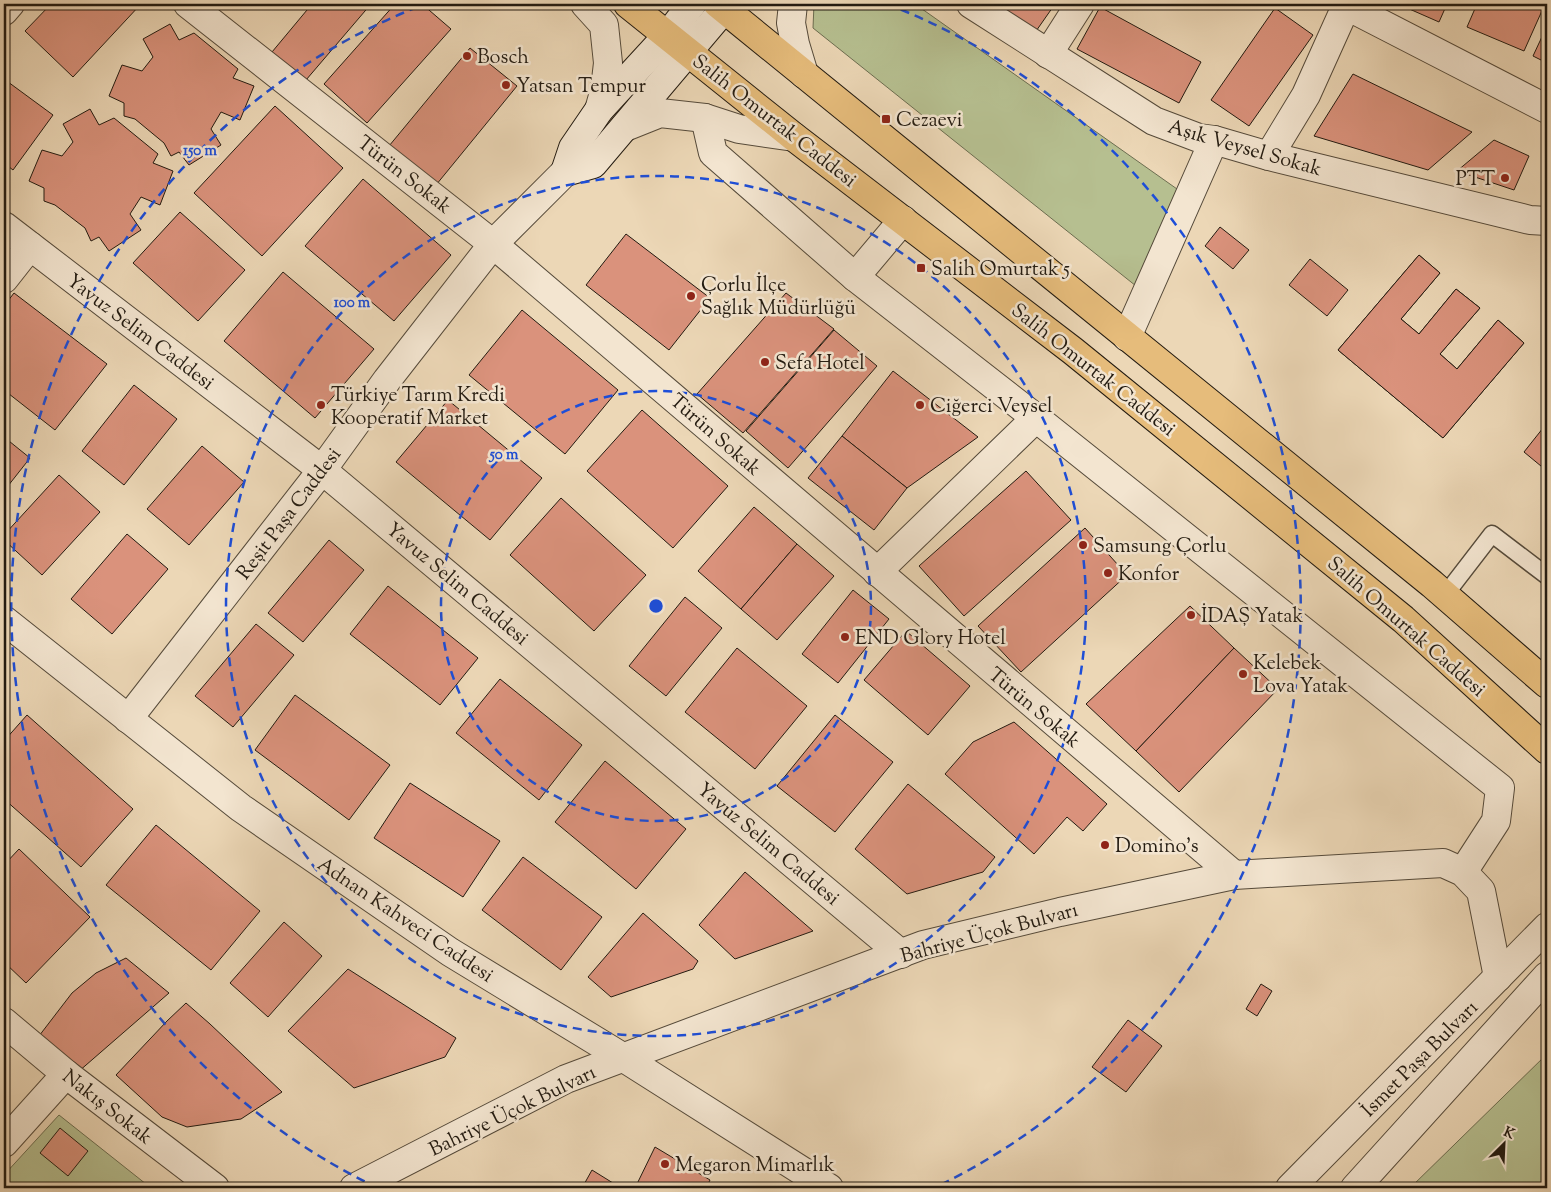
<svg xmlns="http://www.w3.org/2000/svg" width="1551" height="1192" font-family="'Sorts Mill Goudy',serif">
	<rect width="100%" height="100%" fill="#ecd7b6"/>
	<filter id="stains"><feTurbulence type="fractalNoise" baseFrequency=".004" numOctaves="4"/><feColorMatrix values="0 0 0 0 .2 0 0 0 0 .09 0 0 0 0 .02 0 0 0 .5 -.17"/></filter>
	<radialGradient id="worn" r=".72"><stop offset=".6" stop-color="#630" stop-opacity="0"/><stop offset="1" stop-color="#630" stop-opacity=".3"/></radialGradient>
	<!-- green -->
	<g fill="#b6bf90" stroke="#6c6d50">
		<path d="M814,4h101l262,185 -41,97 -323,-258z"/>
		<path d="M1547,1054v134h-137z"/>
		<path d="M59,1115l92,73h-147v-13z"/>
	</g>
	<!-- building -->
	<g fill="#da927c" stroke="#231b11" fill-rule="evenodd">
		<path d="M51,4h88l1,1 -67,72 -48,-46z"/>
		<path d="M312,4h59l-65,76 -34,-28z"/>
		<path d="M395,4h27l29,25 -84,94 -43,-39z"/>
		<path d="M990,4h65l-21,30z"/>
		<path d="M1398,4h49l-8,18z"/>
		<path d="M1477,4h68l-21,47 -57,-24z"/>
		<path d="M1100,7l101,55 -22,41 -102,-54z"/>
		<path d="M1275,8l38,27 -64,91 -38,-26z"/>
		<path d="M170,24l9,16 15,-7 44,36 -5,9 21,8 -14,34 -19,-8 -10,17 10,16 -32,20 -10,-13 -8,4 -7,-13 -29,-24 -11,-3v-13l-15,-7 13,-31 20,6 11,-14 -10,-18z"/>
		<path d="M1547,26v37l-14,-7z"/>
		<path d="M470,48l47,38 -81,99 -47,-39z"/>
		<path d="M1353,74l119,58 -44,38 -114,-34z"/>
		<path d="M4,79l49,36 -40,55 -9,-7z"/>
		<path d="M275,106l68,62 -81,88 -68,-63z"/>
		<path d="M90,109l9,16 15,-7 44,36 -5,9 20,8 -13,34 -19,-8 -11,17 11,16 -32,21 -10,-14 -8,4 -6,-13 -30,-23 -11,-4v-13l-15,-7 13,-31 20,6 11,-14 -10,-18z"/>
		<path d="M1494,140l35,16 -15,34 -57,-19z"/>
		<path d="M363,179l88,76 -57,66 -89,-75z"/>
		<path d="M180,212l65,58 -47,51 -65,-58z"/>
		<path d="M1220,227l29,23 -16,19 -28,-23z"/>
		<path d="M626,234l84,64 -41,52 -83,-65z"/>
		<path d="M1419,255l21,18 -39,46 18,15 37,-45 24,19 -40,46 17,15 41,-49 26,23 -81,95 -105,-88zM1383,338l19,15 -14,19 -20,-16zM1425,371l19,15 -14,19 -20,-15z"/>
		<path d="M1419,255l21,18 -39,46 18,15 37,-45 24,19 -40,46 17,15 41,-49 26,23 -81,95 -105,-88z"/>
		<path d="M1310,259l38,31 -21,26 -38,-31z"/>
		<path d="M283,272l91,77 -59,69 -91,-77z"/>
		<path d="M14,293l93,71 -52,66 -51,-40v-84z"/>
		<path d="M786,293l48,36 -91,104 -46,-39z"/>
		<path d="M522,310l96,80 -53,64 -96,-79z"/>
		<path d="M834,330l43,36 -89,102 -42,-37z"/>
		<path d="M893,371l85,66 -71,51 -65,-52z"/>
		<path d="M134,385l43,34 -53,66 -42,-34z"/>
		<path d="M448,400l94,78 -52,62 -94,-78z"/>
		<path d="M642,410l86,76 -55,62 -86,-77z"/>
		<path d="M1547,423v48l-23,-19z"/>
		<path d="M842,436l65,52 -33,42 -66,-52z"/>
		<path d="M4,437l26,21 -26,33z"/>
		<path d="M202,446l42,36 -55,63 -42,-36z"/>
		<path d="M1026,471l45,49 -107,96 -45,-50z"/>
		<path d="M59,475l41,37 -58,63 -38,-35v-5z"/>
		<path d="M561,498l85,77 -52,56 -84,-76z"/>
		<path d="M754,507l43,37 -56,65 -43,-38z"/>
		<path d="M1085,528l42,47 -106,97 -43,-46z"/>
		<path d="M127,534l41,35 -56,65 -41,-35z"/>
		<path d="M329,540l35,30 -61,72 -35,-29z"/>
		<path d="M797,544l37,32 -57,64 -36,-31z"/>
		<path d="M388,586l90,72 -38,47 -90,-71z"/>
		<path d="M853,590l36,29 -51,64 -36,-29z"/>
		<path d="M685,597l37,31 -56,68 -37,-30z"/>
		<path d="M1190,606l44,42 -98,103 -50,-47z"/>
		<path d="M256,624l38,31 -61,72 -38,-31z"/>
		<path d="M906,631l64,55 -42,49 -64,-55z"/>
		<path d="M737,648l70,58 -52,63 -70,-57z"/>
		<path d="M1234,648l44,41 -99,103 -43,-41z"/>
		<path d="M500,679l82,66 -43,55 -83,-67z"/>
		<path d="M295,695l95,70 -41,55 -94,-70z"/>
		<path d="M27,715l106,94 -52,58 -77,-68v-58z"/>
		<path d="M835,715l58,47 -58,70 -58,-46z"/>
		<path d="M1014,722l93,82 -24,27 -16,-14 -33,37 -89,-80 28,-32z"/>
		<path d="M605,761l81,68 -50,60 -81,-67z"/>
		<path d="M410,783l90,58 -37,56 -89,-59z"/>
		<path d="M908,784l87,73 -12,15 -76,22 -52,-45z"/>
		<path d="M156,825l104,86 -49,59 -105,-85z"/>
		<path d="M19,849l71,68 -64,66 -22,-21v-97z"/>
		<path d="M523,857l79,60 -41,53 -79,-60z"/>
		<path d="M745,872l68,59 -78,28 -36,-34z"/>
		<path d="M643,913l55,48 -5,8 -82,28 -23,-20z"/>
		<path d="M284,922l38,34 -54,61 -38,-34z"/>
		<path d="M126,958l43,35 -91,79 -39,-36 33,-43 24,-20z"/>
		<path d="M348,969l108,69 -11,19 -91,31 -66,-57z"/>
		<path d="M1261,984l11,7 -15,25 -11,-7z"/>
		<path d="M186,1003l24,21 72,68 -41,27 -54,8 -25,-10 -46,-42 51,-54z"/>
		<path d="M1128,1020l34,26 -36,46 -34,-25z"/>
		<path d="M60,1128l28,23 -20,25 -28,-23z"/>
		<path d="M655,1147l55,33 -4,8h-71z"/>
		<path d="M592,1170l29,18h-39z"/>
	</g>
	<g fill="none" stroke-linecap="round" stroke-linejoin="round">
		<defs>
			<path id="service" d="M1445,595l47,-61 55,42"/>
			<g id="minor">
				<path d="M188,4l305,240 741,631"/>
				<path d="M585,4l19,21 4,38 -3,26 -6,21"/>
				<path d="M793,4l-2,19 4,21 9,30"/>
				<path d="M971,4l183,117 45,17 15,2 55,16 261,64 17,1"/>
				<path d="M1343,4l204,105"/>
				<path d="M4,11l6,-7"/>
				<path d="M1048,54l32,-50"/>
				<path d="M625,127l35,-14 45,5 34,11 55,8"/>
				<path d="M1269,156l37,-61 41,-91"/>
				<path d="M4,226l318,244 579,484"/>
				<path d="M4,279l26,-33"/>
				<path d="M1127,337l87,-197"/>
				<path d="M877,572l159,-154"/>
				<path d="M4,620l237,188 209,144 174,106 205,130"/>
				<path d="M128,719l194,-249 65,-90 106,-136 72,-72"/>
				<path d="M4,1022l62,52 149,114"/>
				<path d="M4,1143l62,-69"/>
			</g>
			<g id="tertiary">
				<path d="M705,118l8,35 142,124 181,141 464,370 -4,33 -33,51"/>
				<path d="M855,277l48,-57"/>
				<path d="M354,1188l212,-109 357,-134 137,-33 174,-37 209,-12 20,9 18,19 17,86"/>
				<path d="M1290,1188l257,-261"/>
				<path d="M1355,1188l192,-212"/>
			</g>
			<g id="secondary">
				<path d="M565,172l28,-8 131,-155 6,-5"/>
				<path d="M565,172l8,-24 26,-38 69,-75 24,-31"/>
			</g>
			<g id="primary">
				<path d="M628,4l166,133 279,214 330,268 144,131"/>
				<path d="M718,4l714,580 115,100"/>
			</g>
		</defs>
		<!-- service casing -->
		<use href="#service" stroke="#554a3a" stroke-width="19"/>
		<!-- minor casing -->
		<use href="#minor" stroke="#554a3a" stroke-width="30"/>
		<!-- tertiary casing -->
		<use href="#tertiary" stroke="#554a3a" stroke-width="30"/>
		<!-- secondary casing -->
		<use href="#secondary" stroke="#231b11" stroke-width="30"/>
		<!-- primary casing -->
		<use href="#primary" stroke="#231b11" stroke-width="30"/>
		<!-- service -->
		<use href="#service" stroke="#f3e5d0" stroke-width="16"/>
		<!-- minor -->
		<use href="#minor" stroke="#f3e5d0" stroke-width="28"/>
		<!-- tertiary -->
		<use href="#tertiary" stroke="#f3e5d0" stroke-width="28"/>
		<!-- secondary -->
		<use href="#secondary" stroke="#f3e5d0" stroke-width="28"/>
		<!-- primary -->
		<use href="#primary" stroke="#e6bc7b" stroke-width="28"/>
	</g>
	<!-- distance rings -->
	<g fill="none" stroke="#1d4ed8" stroke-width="2.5" stroke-dasharray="9 6">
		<circle cx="656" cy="606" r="215"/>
		<circle cx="656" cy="606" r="430"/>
		<path d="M378 1188A645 645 0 0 1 425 4M887 4A645 645 0 0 1 934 1188"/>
	</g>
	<!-- markers -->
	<g fill="#8f2418" stroke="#f3e5d0" stroke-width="2">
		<circle cx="467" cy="56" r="5"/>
		<circle cx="506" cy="85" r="5"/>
		<rect x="881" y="114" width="10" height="10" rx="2.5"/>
		<circle cx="1505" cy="178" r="5"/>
		<rect x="916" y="263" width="10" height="10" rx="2.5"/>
		<circle cx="691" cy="296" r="5"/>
		<circle cx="765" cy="362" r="5"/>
		<circle cx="321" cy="405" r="5"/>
		<circle cx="920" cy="405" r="5"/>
		<circle cx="1083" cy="545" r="5"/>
		<circle cx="1108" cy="573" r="5"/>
		<circle cx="1191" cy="615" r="5"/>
		<circle cx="845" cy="637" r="5"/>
		<circle cx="1243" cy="674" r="5"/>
		<circle cx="1105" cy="845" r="5"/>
		<circle cx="665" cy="1164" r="5"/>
	</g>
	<g text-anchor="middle" stroke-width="5" stroke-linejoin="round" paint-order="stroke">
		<!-- poi labels -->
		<g font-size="20" fill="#231b11" stroke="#f3e5d0" text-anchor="start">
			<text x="477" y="63">Bosch</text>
			<text x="516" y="92">Yatsan Tempur</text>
			<text x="896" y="126">Cezaevi</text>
			<text x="1495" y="185" text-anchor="end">PTT</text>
			<text x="931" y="275">Salih Omurtak 5</text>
			<text x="701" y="291">Çorlu İlçe<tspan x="701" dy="23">Sağlık Müdürlüğü</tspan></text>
			<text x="775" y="369">Sefa Hotel</text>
			<text x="331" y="401">Türkiye Tarım Kredi<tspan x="331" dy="23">Kooperatif Market</tspan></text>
			<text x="930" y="412">Ciğerci Veysel</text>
			<text x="1093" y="552">Samsung Çorlu</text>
			<text x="1118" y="580">Konfor</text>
			<text x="1201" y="622">İDAŞ Yatak</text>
			<text x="855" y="644">END Glory Hotel</text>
			<text x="1253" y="669">Kelebek<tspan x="1253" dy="23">Lova Yatak</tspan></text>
			<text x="1115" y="852">Domino's</text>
			<text x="675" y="1171">Megaron Mimarlık</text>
		</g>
		<!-- street labels -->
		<g font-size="20" fill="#231b11" stroke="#f3e5d0">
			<text transform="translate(775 120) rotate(38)" y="7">Salih Omurtak Caddesi</text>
			<text transform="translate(1245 147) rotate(16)" y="7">Aşık Veysel Sokak</text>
			<text transform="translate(405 174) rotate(38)" y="7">Türün Sokak</text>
			<text transform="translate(141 331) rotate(37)" y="7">Yavuz Selim Caddesi</text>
			<text transform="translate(1094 369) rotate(38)" y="7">Salih Omurtak Caddesi</text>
			<text transform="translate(716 434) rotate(41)" y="7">Türün Sokak</text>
			<text transform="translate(288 513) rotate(-53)" y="7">Reşit Paşa Caddesi</text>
			<text transform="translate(458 583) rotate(40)" y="7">Yavuz Selim Caddesi</text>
			<text transform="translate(1407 626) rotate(41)" y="7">Salih Omurtak Caddesi</text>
			<text transform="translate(1035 707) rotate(40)" y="7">Türün Sokak</text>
			<text transform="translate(769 843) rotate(40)" y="7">Yavuz Selim Caddesi</text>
			<text transform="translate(406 919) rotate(34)" y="7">Adnan Kahveci Caddesi</text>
			<text transform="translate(989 932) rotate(-15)" y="7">Bahriye Üçok Bulvarı</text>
			<text transform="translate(1419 1058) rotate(-45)" y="7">İsmet Paşa Bulvarı</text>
			<text transform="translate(108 1106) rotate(38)" y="7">Nakış Sokak</text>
			<text transform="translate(512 1110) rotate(-26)" y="7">Bahriye Üçok Bulvarı</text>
		</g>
	</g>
	<circle cx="656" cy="606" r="8" fill="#1d4ed8" stroke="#f3e5d0" stroke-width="2.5"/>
	<g font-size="15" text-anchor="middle" font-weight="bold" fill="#1d4ed8" stroke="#f3e5d0" stroke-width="5" stroke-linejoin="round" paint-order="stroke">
		<text x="200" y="155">150 m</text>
		<text x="352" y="307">100 m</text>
		<text x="504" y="459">50 m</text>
	</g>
	<!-- margin -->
	<rect width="1551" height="1192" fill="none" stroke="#ecd7b6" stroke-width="20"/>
	<rect x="5" y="5" width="1541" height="1182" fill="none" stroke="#231b11" stroke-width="2.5"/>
	<rect x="10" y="10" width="1531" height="1172" fill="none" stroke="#231b11"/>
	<!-- north arrow -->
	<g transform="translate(1504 1144) rotate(24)" stroke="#f3e5d0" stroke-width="4" paint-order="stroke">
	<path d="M0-4L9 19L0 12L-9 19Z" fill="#231b11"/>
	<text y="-8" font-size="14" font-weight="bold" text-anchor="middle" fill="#231b11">K</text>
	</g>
	<rect width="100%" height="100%" filter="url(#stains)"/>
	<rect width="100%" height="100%" fill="url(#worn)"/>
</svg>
